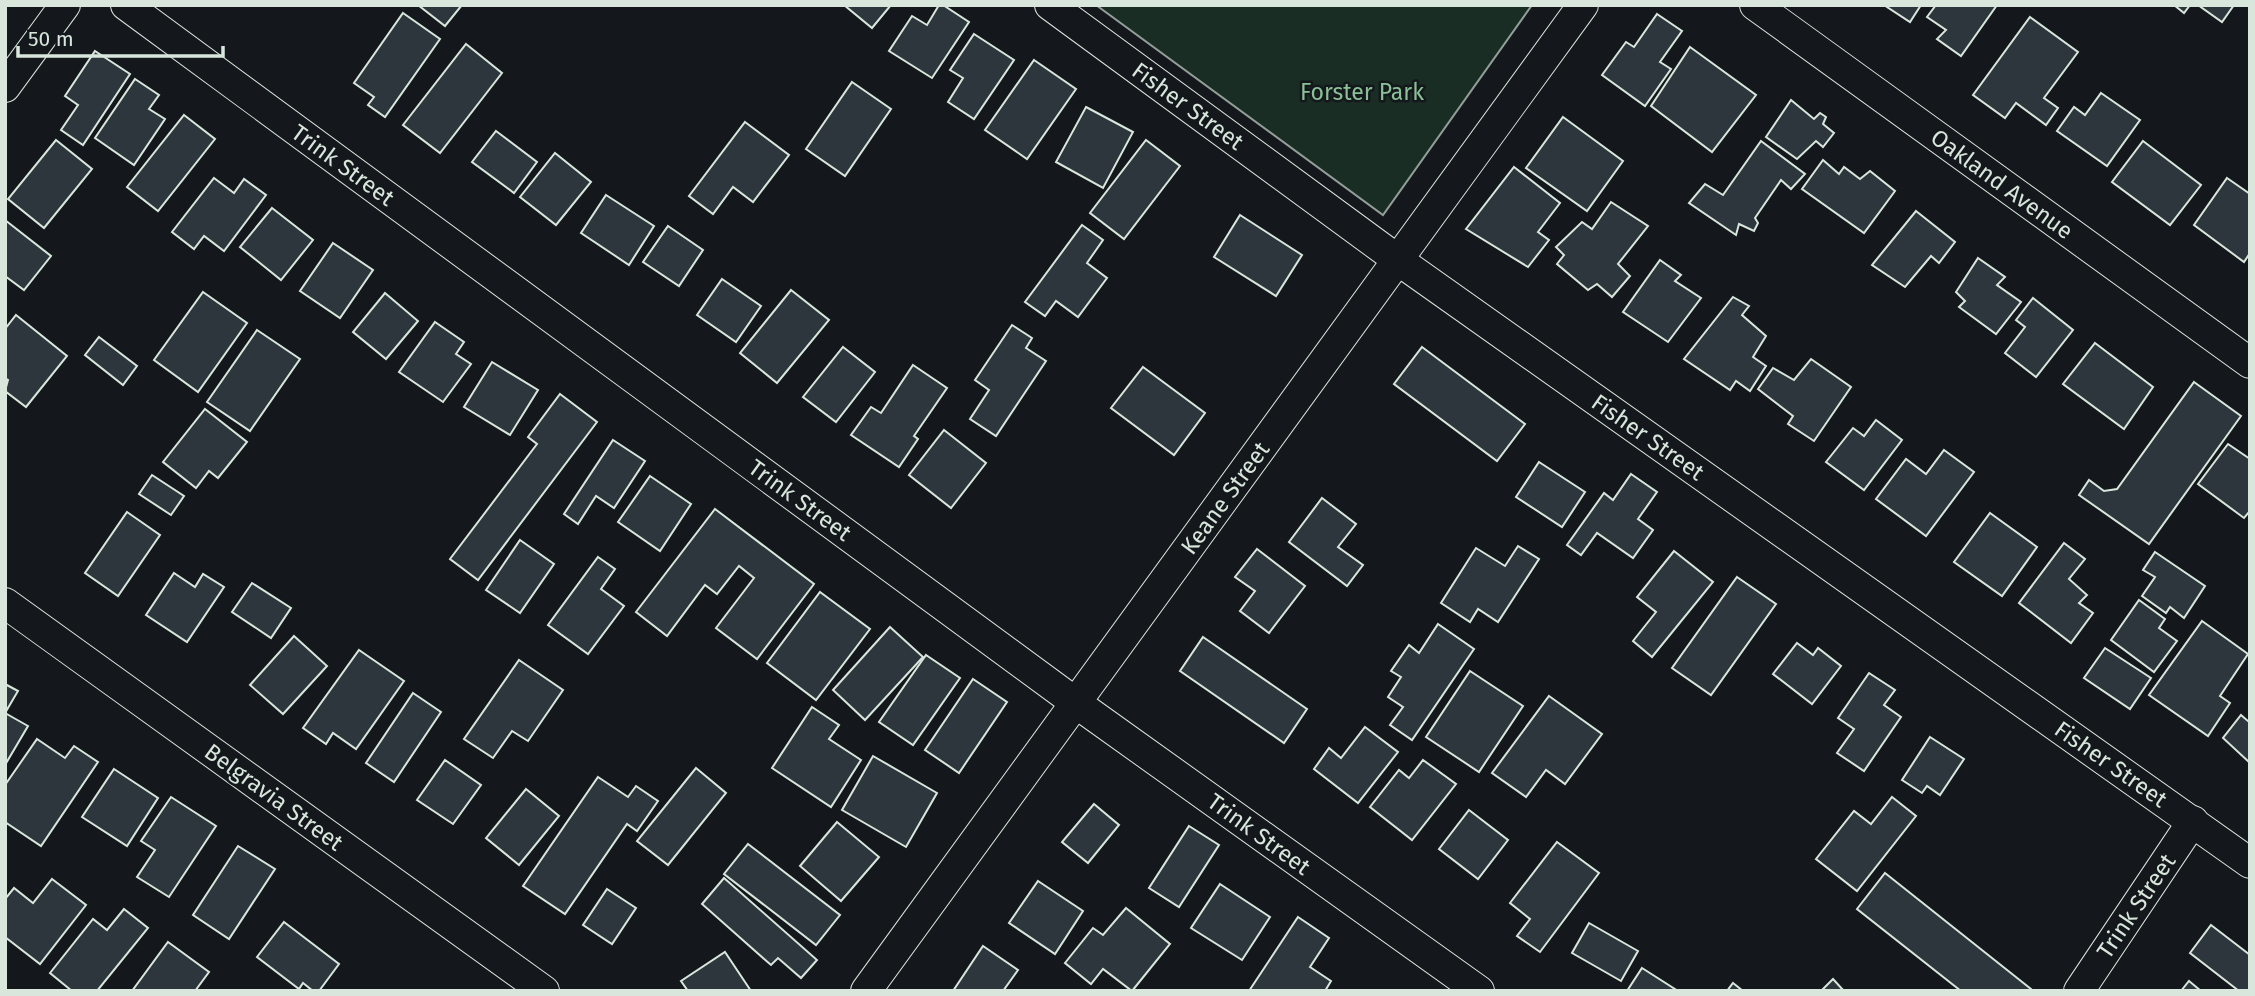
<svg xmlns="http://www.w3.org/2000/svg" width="2255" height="996" font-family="'Fira Sans',sans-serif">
	<rect width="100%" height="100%" fill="#14181c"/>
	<!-- green -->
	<path fill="#1a2d24" stroke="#939e99" stroke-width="2" d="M1096,5h436l-149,210z"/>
	<!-- building -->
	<g fill="#2c363c" stroke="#d8e6dc" stroke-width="2">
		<path d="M418,5h44l-17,21z"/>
		<path d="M844,5h47l-19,23z"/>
		<path d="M939,5h4l26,17 -37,56 -43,-27 23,-35 15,9z"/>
		<path d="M1884,5h37l-11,17z"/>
		<path d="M1936,5h61l-36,51 -24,-17 9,-9 -19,-13z"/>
		<path d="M2174,5h16l-6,8z"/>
		<path d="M2198,5h36l-12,17z"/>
		<path d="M403,13l37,26 -55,78 -17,-12 6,-8 -20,-14z"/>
		<path d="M1657,14l25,17 -22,31 11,7 -26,37 -43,-31 24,-33 8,5z"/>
		<path d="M2030,17l48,35 -34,46 14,10 -12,17 -30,-22 -11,15 -32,-23z"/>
		<path d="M974,34l40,26 -40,59 -26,-17 15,-24 -13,-8z"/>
		<path d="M466,44l36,29 -62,80 -37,-28z"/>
		<path d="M1690,47l66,48 -44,57 -61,-46z"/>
		<path d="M95,51l35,23 -47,71 -22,-15 17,-25 -13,-9z"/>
		<path d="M1034,60l42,29 -49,70 -42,-29z"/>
		<path d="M135,79l24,16 -10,14 16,10 -31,46 -39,-27z"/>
		<path d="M852,82l39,27 -46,67 -39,-27z"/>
		<path d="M2101,93l39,27 -33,46 -50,-35 17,-24 11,8z"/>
		<path d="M1791,100l23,19 6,-6 6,4 -3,7 11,9 -11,14 -7,-6 -19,18 -31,-22z"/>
		<path d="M1086,107l47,25 -30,56 -47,-26z"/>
		<path d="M184,115l31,24 -57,72 -31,-24z"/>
		<path d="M1563,117l60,44 -36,50 -61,-43z"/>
		<path d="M745,122l44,33 -36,47 -20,-15 -20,27 -24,-18z"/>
		<path d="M496,131l41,31 -23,31 -42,-31z"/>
		<path d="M56,140l36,29 -48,59 -36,-29z"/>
		<path d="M1146,140l34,26 -56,73 -34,-26z"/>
		<path d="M1761,141l44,33 -14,15 -10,-9 -26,38 3,5 -4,8 -15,-7 -3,11 -47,-32 16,-19 18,11z"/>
		<path d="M2143,141l58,44 -31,40 -58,-43z"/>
		<path d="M555,153l36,29 -35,43 -36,-28z"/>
		<path d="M1823,160l16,14 5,-7 16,12 10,-8 25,20 -31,42 -62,-44z"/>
		<path d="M1514,167l46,36 -22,29 11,8 -21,27 -62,-38z"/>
		<path d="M214,178l20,15 10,-14 22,16 -42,56 -20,-15 -10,13 -22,-17z"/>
		<path d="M2227,178l23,16v59l-6,9 -50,-37z"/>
		<path d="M606,195l48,31 -25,39 -48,-32z"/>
		<path d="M1611,202l37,24 -30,38 12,12 -18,21 -15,-13 -9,6 -31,-26 7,-9 -8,-8 26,-25 10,7z"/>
		<path d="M272,208l41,32 -32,40 -41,-33z"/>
		<path d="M1916,211l39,31 -16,21 -8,-7 -26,31 -33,-22z"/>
		<path d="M1240,215l62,40 -26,41 -62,-39z"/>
		<path d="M5,220l46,36 -27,34 -19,-14z"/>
		<path d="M1082,225l21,15 -16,23 20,15 -29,39 -22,-16 -11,15 -20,-14z"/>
		<path d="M668,226l35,24 -24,36 -36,-24z"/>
		<path d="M333,243l40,27 -33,48 -40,-27z"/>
		<path d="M1978,258l27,19 -8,8 24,17 -25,32 -37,-27 6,-6 -9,-9z"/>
		<path d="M1660,260l21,15 -6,6 26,17 -33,44 -45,-30z"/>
		<path d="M722,279l39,27 -25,36 -39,-27z"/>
		<path d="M791,290l38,30 -52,63 -37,-30z"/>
		<path d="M203,292l44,31 -49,69 -44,-32z"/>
		<path d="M385,293l33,28 -32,38 -33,-27z"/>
		<path d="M1733,297l16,9 -7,9 24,21 -13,21 13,9 -16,25 -14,-10 -6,9 -46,-31z"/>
		<path d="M2033,298l40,32 -37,47 -31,-24 20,-26 -9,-7z"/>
		<path d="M16,315l51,41 -41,51 -21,-16 3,-11 -3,-2v-49z"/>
		<path d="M435,322l29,20 -8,12 15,10 -28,38 -44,-30z"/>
		<path d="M1012,325l20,13 -6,10 20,13 -50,75 -26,-17 19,-29 -14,-10z"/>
		<path d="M257,330l43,29 -50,72 -43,-29z"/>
		<path d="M99,337l38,29 -14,19 -38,-30z"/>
		<path d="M2095,343l58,44 -29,42 -61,-45z"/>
		<path d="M843,347l32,25 -39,50 -33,-25z"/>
		<path d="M1422,347l103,77 -28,37 -103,-77z"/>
		<path d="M1811,359l40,28 -37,54 -26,-17 5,-8 -35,-27 15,-21 21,12z"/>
		<path d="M492,362l46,28 -28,45 -46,-28z"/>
		<path d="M913,365l34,23 -33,48 4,3 -19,28 -48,-32 20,-28 10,6z"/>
		<path d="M1143,367l62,46 -31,42 -63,-47z"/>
		<path d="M2194,382l47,34 -92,128 -70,-49 10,-15 15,11 13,-2z"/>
		<path d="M560,394l37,28 -119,158 -28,-21 87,-115 -9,-7z"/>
		<path d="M205,409l42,33 -29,36 -9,-7 -13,17 -33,-26z"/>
		<path d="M1876,420l26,20 -38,50 -38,-28 27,-34 11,8z"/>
		<path d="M944,430l42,33 -35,45 -42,-33z"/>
		<path d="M613,440l32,21 -31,47 -18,-12 -18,28 -14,-10z"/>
		<path d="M2228,444l22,15v52l-6,7 -46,-34z"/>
		<path d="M1944,450l30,22 -48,64 -50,-37 30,-40 20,15z"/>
		<path d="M1539,462l46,30 -23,35 -46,-30z"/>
		<path d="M1631,474l26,18 -19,27 15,11 -20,28 -36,-25 -16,22 -14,-10 37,-52 9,7z"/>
		<path d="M152,475l32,21 -13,19 -32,-21z"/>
		<path d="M650,476l41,28 -31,47 -42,-29z"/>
		<path d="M1322,498l34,26 -18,23 25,18 -16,21 -58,-44z"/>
		<path d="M715,509l99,75 -57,75 -41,-31 38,-50 -15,-12 -22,28 -12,-9 -38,51 -31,-24z"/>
		<path d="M127,512l33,23 -42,61 -33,-23z"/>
		<path d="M1990,513l47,34 -35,49 -48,-34z"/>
		<path d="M520,540l34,24 -34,49 -34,-23z"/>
		<path d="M2064,543l21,16 -16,20 18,16 -8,8 14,10 -22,30 -52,-40z"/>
		<path d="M1518,546l21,13 -41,63 -20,-13 -8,13 -29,-19 35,-55 29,18z"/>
		<path d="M1257,549l48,37 -36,47 -29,-22 15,-20 -20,-14z"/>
		<path d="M1674,551l39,31 -61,75 -19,-16 23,-29 -19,-15z"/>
		<path d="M2155,552l50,34 -21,32 -14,-11 -4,6 -24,-17 13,-19 -12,-7z"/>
		<path d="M598,557l17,12 -14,20 23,17 -36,48 -40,-29z"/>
		<path d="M174,573l21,14 8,-13 21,13 -37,55 -41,-27z"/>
		<path d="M1737,577l39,27 -65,91 -39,-27z"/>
		<path d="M252,583l39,25 -20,30 -39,-26z"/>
		<path d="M820,592l50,37 -54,71 -49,-37z"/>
		<path d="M2139,600l26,19 -6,9 18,13 -23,31 -43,-32z"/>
		<path d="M2202,621l46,33 -28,42 10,7 -22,33 -59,-41z"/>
		<path d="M1438,624l36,25 -62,91 -22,-15 13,-18 -15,-10 13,-20 -10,-6 18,-26 10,8z"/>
		<path d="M890,627l33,30 -58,63 -32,-30z"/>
		<path d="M294,636l33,30 -44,48 -33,-29z"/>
		<path d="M1203,637l104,72 -23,34 -104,-72z"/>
		<path d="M1797,643l16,12 5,-7 23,18 -29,38 -39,-30z"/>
		<path d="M2105,648l46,30 -21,31 -46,-31z"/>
		<path d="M359,650l45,31 -48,68 -23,-16 -7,11 -23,-16z"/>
		<path d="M926,655l34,23 -47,67 -34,-23z"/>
		<path d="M519,660l44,30 -35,51 -16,-10 -19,27 -29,-19z"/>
		<path d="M1470,671l53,35 -44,66 -53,-35z"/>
		<path d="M1869,673l26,17 -11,15 17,12 -37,54 -27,-18 17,-24 -16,-11z"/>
		<path d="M973,679l34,23 -48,71 -34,-23z"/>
		<path d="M5,684l13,7 -13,22z"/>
		<path d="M413,693l28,19 -47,70 -28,-19z"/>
		<path d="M1549,696l53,38 -37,50 -19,-14 -20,27 -34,-24z"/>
		<path d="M812,707l27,18 -10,14 32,21 -30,47 -59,-39z"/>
		<path d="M5,713l23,13 -23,39z"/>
		<path d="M2241,715l8,7 1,-2v43l-27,-25z"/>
		<path d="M1365,727l33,25 -40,51 -44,-34 15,-21 12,10z"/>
		<path d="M1930,737l34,22 -24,36 -13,-9 -5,7 -20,-13z"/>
		<path d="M37,739l28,19 9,-12 24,16 -57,84 -36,-24v-37z"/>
		<path d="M873,756l64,37 -31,54 -64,-37z"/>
		<path d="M445,760l36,25 -28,39 -36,-24z"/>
		<path d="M1423,760l33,24 -44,56 -42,-33 29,-37 10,8z"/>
		<path d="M696,768l30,25 -58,72 -31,-24z"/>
		<path d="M114,769l44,29 -31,48 -45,-29z"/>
		<path d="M598,777l30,20 8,-11 22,15 -21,30 -10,-7 -62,90 -42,-28z"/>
		<path d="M526,789l33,27 -40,49 -33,-27z"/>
		<path d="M171,797l45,29 -47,71 -32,-20 18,-27 -14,-9z"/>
		<path d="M1892,797l24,19 -59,75 -41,-32 38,-48 17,13z"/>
		<path d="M1094,804l25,21 -31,38 -26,-21z"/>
		<path d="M1469,810l39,30 -30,39 -39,-30z"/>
		<path d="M837,822l42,35 -38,44 -41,-35z"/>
		<path d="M1189,826l30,19 -40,62 -30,-19z"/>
		<path d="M1557,842l42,31 -59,79 -23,-16 13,-17 -20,-16z"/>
		<path d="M748,844l92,71 -24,30 -92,-71z"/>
		<path d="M238,846l37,23 -46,70 -36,-24z"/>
		<path d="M1885,873l146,116 -1,2h-69l-104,-82z"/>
		<path d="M724,878l93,82 -16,18 -23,-20 -7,7 -69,-61z"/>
		<path d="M52,879l34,26 -46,59 -35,-27v-38l9,-11 19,15z"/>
		<path d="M1038,881l45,30 -28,43 -46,-31z"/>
		<path d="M1220,884l50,33 -28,43 -51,-32z"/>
		<path d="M607,889l29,19 -24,36 -29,-19z"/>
		<path d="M1126,908l44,36 -38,47 -29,-22 -12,15 -26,-21 28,-35 10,7z"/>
		<path d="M124,909l24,19 -51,63h-25l-22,-18 43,-54 14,11z"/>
		<path d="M1298,917l31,21 -19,29 21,14 -6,10h-76z"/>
		<path d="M284,922l55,42 -20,27h-6l-10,-8 -4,6 -42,-32z"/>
		<path d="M1589,923l49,28 -17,30 -49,-28z"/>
		<path d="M2211,925l39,30v36h-11l-49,-38z"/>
		<path d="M168,942l41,30 -14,19h-63z"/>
		<path d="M983,946l35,24 -15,21h-50z"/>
		<path d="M725,952l26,39h-63l-7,-10z"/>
		<path d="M1642,968l36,23h-51z"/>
		<path d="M1833,979l11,12h-23z"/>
		<path d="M2189,981l12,10h-20z"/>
		<path d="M1733,983l10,8h-16z"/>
	</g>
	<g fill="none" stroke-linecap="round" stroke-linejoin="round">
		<defs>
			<g id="minor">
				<path d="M126,5l950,698 403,288"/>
				<path d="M1050,5l348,255 852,603"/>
				<path d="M1755,5l495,358"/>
				<path d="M5,87l60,-82"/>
				<path d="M5,603l539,388"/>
				<path d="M866,991l717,-986"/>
				<path d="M2079,991l114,-170"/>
			</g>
		</defs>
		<!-- minor casing -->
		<use href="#minor" stroke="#d8e6dc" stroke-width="32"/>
		<!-- minor -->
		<use href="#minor" stroke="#14181c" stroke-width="30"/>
	</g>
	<g text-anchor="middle" stroke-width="5" stroke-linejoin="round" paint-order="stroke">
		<!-- park labels -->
		<g font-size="23" fill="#8ac095" stroke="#14181c">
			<text x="1362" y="100">Forster Park</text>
		</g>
		<!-- street labels -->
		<g font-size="23" fill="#d8e6dc" stroke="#14181c">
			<text transform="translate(1188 106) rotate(36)" y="8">Fisher Street</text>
			<text transform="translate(343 165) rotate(36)" y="8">Trink Street</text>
			<text transform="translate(2002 184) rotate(36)" y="8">Oakland Avenue</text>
			<text transform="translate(1648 437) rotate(35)" y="8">Fisher Street</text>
			<text transform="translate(1225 498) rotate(-54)" y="8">Keane Street</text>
			<text transform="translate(800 500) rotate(36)" y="8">Trink Street</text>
			<text transform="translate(2111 764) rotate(35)" y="8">Fisher Street</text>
			<text transform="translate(274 797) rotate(36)" y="8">Belgravia Street</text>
			<text transform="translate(1259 834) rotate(36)" y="8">Trink Street</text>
			<text transform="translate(2136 906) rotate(-56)" y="8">Trink Street</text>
		</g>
	</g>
	<!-- border -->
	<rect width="2255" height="996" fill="none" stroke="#d8e6dc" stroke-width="14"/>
	<!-- scale -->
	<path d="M18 46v10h205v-10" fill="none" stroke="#d8e6dc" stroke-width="3.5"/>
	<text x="28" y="46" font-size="21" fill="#d8e6dc" stroke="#14181c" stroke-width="5" paint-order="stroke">50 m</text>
</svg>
